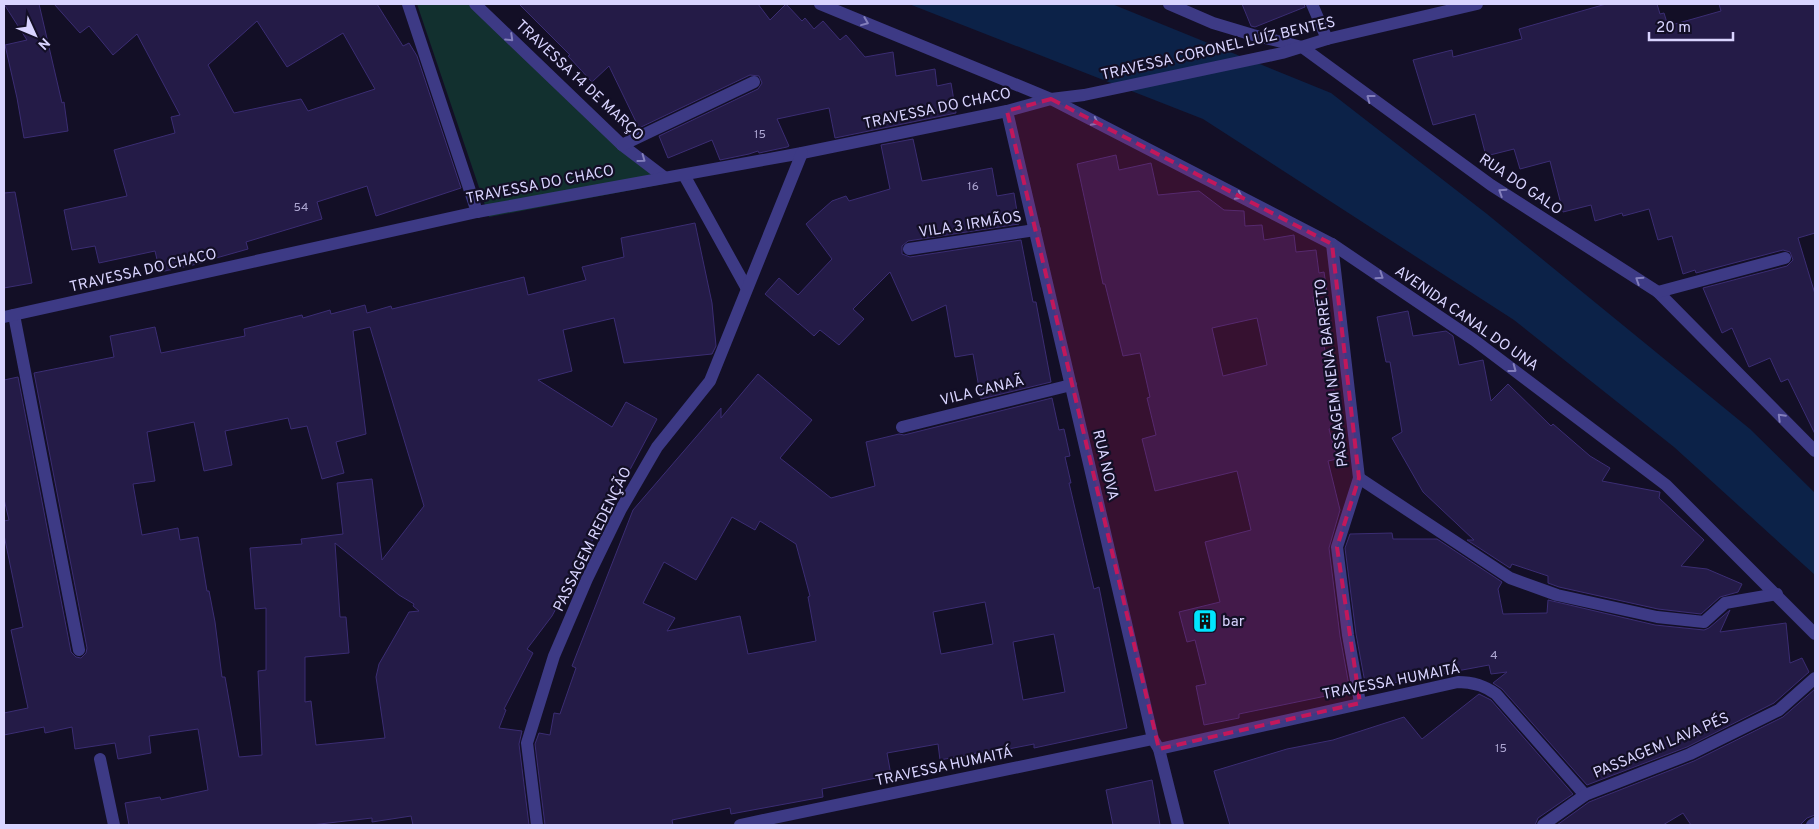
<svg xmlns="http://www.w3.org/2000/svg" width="1819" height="829" font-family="Overpass,sans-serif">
	<rect width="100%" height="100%" fill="#130f26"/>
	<!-- green -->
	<path fill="#12302f" d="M417,4h59l173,167 25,11 -185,35z"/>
	<!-- water -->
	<path fill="#0c2248" d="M909,4h203l219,89 156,121 263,215 65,64v82l-141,-128 -160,-127 -311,-201z"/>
	<!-- building -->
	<g fill="#241b47" stroke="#3b2d73" fill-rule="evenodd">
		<path d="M4,4h35l23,99 2,-1 4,29 -44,7 -7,-40 -12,-53 22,-5z"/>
		<path d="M54,4h323l26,42 6,-3 8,13 44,132 -85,28 -9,-30 -50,16 5,17 -76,23 2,7 -46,13v1l-42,9 -5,-21 -56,12 -4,-17 -23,4 -8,-40 63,-14 -13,-46 61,-17 -4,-16 9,-2 -43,-81 -24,21 -24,-29 -9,7zM257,21l30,46 56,-34 32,56 -67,22 -7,-12 -67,14 -26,-48z"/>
		<path d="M519,4h239l12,16 16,-16 16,17 3,-3 9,11 9,-8 17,19 6,-5 19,22 28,-5 3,24 39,-7 2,17 14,-3 5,30 -121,25 -6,-30 -52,11 12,27 -2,1 -28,6 -1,-2 -9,3 -29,6 -8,-20 -44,18 -9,-22 99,-47 4,-6 -3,-7 -9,-1 -111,53 -30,-62 -17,16 -24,-26 2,-1z"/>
		<path d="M1242,4h62l1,3 -50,20 -4,-1z"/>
		<path d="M1606,4h51l3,10 4,-1 4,13 53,-15 -2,-7h96v229l-17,5 17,56v140l-27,-55 -7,3 -11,-24 -21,9 -17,-39 -10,5 -19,-45 84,-22 6,-6 -3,-8 -7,-2 -87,23 -1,-3 -12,4 -11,-38 -14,4 -9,-31 -26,7 -1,-3 -27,8 -4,-16 -28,7 -13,-51 -30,8 -6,-20 -28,7 -11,-42 -42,11 -20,-65 39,-10 1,7 69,-18 -3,-10z"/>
		<path d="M913,139l9,42 70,-13 5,28 17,-3 5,31 -111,17 -6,5v8l8,3 111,-17 12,62h3l15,80 -70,17 -8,-45 -18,3 -9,-52 -34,16 -22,-49 -37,37 11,10 -25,26 -19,-15 -6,6 -49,-42 14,-16 19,17 34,-36 -26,-35 26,-23 14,-5 3,5 41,-12 -9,-44z"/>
		<path d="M1116,155l3,15 32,-7 7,32 41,-4 25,19 20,1 1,15 17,-1 2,15 30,-5 2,17 20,-2 3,23 5,-1 3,20 -14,5 29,129 -13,3 8,30 -9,2 12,49 -11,38 11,88 10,55 -111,23v4l-35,7 -8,-39 10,-2 -11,-44 -8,2 -8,-30 41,-10 -15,-60 46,-12 -14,-59 -82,20 -13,-52 14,-4 -9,-37 3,-1 -10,-44 -17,3 -18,-72h-2l-26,-120zM1257,318l10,47 -44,11 -11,-48z"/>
		<path d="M15,192l17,91 -28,5v-95z"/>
		<path d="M695,223l17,80 4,43 -4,8 -88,9 -10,-45 -51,12 9,41 -34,9 74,47 14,-25 31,17 -105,197 -25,33 6,4 -29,56 2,1 -7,18 23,3 -3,13 10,81h-116l-2,-9 -39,6v-4l-61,7h-182l-4,-22 35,-6 1,3 47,-10 -10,-61 -49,7 2,17 -33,6 -3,-16 -40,6 -3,-22 -27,6 -1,-6 -40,8v-22l24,-5 -17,-78 12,-3 -19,-92v-14l5,-1 -5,-21v-119l14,-3 53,275 5,5 5,1 5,-5 1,-5 -53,-275 80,-16 -4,-21 45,-9 6,26 84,-17 -1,-7 58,-14 1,3 27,-8 1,4 34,-9 2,8 24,-7 1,3 132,-32 4,18 58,-15 -4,-13 42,-10 -3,-19zM370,327l54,179 -42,54 -10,-81 -35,4 6,51 -42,5 1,5 -52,4 5,61 11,-1v62l-8,1 4,84 -23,2 -14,-80h-3l-7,-55 -6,-31h-2l-9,-54 -18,3 -2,-12 -36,7 -9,-51 22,-3 -8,-49 47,-10 10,49 28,-6 -7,-34 63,-13 3,11 16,-3 15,53 22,-6 -8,-31 30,-8 -13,-103zM335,543l64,52 15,9 -1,2 6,5 -10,1 -30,52 -3,13 9,61 -69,7 -5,-44 -6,1v-45l44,-4 -3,-36h-6z"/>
		<path d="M1408,311l5,25 33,-5 7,5 6,29 24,-5 8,41 17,-17 43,42 2,-2 37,32 20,12 -8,13 58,11 -1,6 45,42 -23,26 26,3 35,15 -4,8 -18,5 -19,17 -43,-5 -99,-22 -11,-4v-7l-36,-12 -2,4 -43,-28h7l-51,-48 -31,-54 10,-6 -12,-70h-4l-9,-45z"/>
		<path d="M758,374l54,46 -32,38 51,40 44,-12 -9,-44 33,-8 5,1 148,-37 7,32 5,-1 6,27 -5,1 6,26h-2l25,106 5,-2 28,141 -93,20v-4l-46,9 -1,-2 -47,9 -2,-16 -51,9 4,22 -69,14 1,8 -92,17 -1,-6 -58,12 1,5h-128l-10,-81 4,-11 11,2 4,-22 6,1 16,-46 -4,-2 61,-156 88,-102v10zM732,517l23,13 5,-9 36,23 14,52 -2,1 8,44 -68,13 -8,-38 -73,15 8,-13 -32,-15 21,-41 32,18zM985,602l8,42 -52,10 -8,-42zM1054,634l11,58 -42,8 -10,-58z"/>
		<path d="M1392,533l1,6h44l65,43 -4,7 5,25 44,-1 1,-13 107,25 49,5 5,-2 21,-18 -10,22 66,-9 4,40 12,-5 7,14 -35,31 -87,44 -100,38 -85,-96 -9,-6 14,-11 -16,2 -2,-9 -123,23 -10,-54 -11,-86 5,-14z"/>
		<path d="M1815,689v126l-8,3 -7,7h-109l-8,-12 -20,12h-106l32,-23 105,-41 89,-44z"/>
		<path d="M1479,694l12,6 82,94 -35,24 -3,7h-305l-16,-54 73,-22 46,-9 71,-23 18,22z"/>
		<path d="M1152,780l8,45h-47l-7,-35z"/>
	</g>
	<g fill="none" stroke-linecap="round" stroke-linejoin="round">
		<!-- minor -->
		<g stroke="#3d3a85" stroke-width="12">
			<path d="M408,4l69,208"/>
			<path d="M475,4l147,141 42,32"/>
			<path d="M820,4l231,95 281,145 142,96 192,145 149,149"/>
			<path d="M1169,4l44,19 40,12 49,12 189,138 167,107 157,159"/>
			<path d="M1312,4l15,35"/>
			<path d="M1007,111l146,628 6,10 19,76"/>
			<path d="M622,145l132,-63"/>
			<path d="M684,175l62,112"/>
			<path d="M1332,244l27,234 -22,69 11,88 12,68"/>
			<path d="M909,249l126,-19"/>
			<path d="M1658,292l127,-34"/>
			<path d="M14,315l65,335"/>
			<path d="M4,317l473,-105 325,-59 205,-42 44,-12 33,-4 198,-42 45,-14 150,-35"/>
			<path d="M902,427l169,-42"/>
			<path d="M1359,478l151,100 47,17 100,22 47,5 21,-19 52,-9"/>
			<path d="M1159,749l299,-67c14,0 26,3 38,12l89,101"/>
			<path d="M100,759l14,66"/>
			<path d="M537,825l-10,-82 27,-87 33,-77 34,-70 36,-62 53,-66 92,-228"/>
			<path d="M740,825l413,-86"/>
			<path d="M1543,825l42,-30 105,-41 89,-44 36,-32"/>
			<path d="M1812,825l3,-2"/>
		</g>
	</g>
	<!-- one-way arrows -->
	<defs><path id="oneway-chevron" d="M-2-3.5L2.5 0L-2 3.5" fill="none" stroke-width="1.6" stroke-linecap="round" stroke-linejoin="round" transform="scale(1.25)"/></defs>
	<g stroke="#837fbc">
		<use href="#oneway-chevron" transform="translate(865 22) rotate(22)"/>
		<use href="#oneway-chevron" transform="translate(510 38) rotate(44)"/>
		<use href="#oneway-chevron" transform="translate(1370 98) rotate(-143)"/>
		<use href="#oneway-chevron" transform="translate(1095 122) rotate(27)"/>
		<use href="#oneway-chevron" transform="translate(642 159) rotate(36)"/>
		<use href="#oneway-chevron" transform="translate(1502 192) rotate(-147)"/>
		<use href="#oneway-chevron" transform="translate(1239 196) rotate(27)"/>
		<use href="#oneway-chevron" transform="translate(1380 276) rotate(34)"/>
		<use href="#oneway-chevron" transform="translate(1639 280) rotate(-147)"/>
		<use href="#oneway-chevron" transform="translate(1513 369) rotate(37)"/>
		<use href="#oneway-chevron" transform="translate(1781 417) rotate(-135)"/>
	</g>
	<!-- marked area -->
	<path fill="#c2185b" fill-opacity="0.2" stroke="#c2185b" stroke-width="4" stroke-dasharray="10 6" stroke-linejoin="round" d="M1051,99l281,145 27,234 -22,69 23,156 -201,46 -152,-638z"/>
	<!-- icons -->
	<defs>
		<symbol id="building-square" viewBox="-11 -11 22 22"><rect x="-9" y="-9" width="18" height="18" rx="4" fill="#00e5ff" stroke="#130f26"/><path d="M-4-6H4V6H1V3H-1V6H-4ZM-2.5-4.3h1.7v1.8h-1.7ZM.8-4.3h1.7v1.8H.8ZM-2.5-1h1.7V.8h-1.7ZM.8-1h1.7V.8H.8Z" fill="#111"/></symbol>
	</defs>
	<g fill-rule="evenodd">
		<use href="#building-square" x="1191" y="607" width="28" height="28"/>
	</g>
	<g text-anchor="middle" stroke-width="4.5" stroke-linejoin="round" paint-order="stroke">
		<!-- number labels -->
		<g font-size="12" fill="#aca6d1">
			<text x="760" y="138">15</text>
			<text x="973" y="190">16</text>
			<text x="301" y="211">54</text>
			<text x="1494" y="659">4</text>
			<text x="1501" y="752">15</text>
		</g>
		<!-- street labels -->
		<g font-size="15" fill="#d9d4ff" stroke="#130f26">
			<text transform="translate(1218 48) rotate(-13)" y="5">TRAVESSA CORONEL LUÍZ BENTES</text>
			<text transform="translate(580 80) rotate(43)" y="5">TRAVESSA 14 DE MARÇO</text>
			<text transform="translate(937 108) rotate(-12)" y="5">TRAVESSA DO CHACO</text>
			<text transform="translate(540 184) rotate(-11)" y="5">TRAVESSA DO CHACO</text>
			<text transform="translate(1521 184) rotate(34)" y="5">RUA DO GALO</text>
			<text transform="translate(970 224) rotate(-9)" y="5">VILA 3 IRMÃOS</text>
			<text transform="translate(143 270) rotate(-13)" y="5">TRAVESSA DO CHACO</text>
			<text transform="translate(1467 318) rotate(35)" y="5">AVENIDA CANAL DO UNA</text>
			<text transform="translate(1331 373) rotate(-97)" y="5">PASSAGEM NENA BARRETO</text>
			<text transform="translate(982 390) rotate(-14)" y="5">VILA CANAÃ</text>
			<text transform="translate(1106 465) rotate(77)" y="5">RUA NOVA</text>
			<text transform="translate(592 539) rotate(-64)" y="5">PASSAGEM REDENÇÃO</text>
			<text transform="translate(1391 681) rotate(-11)" y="5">TRAVESSA HUMAITÁ</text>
			<text transform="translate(1661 745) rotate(-23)" y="5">PASSAGEM LAVA PÉS</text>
			<text transform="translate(944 766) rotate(-12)" y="5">TRAVESSA HUMAITÁ</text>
		</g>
		<!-- poi labels -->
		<g font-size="15" fill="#d9d4ff" stroke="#130f26" text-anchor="start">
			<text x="1222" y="626">bar</text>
		</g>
	</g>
	<!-- border -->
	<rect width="1819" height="829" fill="none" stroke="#d9d4ff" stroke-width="10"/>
	<!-- north arrow -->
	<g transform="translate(35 35) rotate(134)" stroke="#130f26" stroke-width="4" paint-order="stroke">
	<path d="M0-4L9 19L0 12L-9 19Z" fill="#d9d4ff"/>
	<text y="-8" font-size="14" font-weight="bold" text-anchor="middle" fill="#d9d4ff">N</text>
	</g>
	<!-- scale -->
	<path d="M1649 32v8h84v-8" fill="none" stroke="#d9d4ff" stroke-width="2.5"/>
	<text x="1656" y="32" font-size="15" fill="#d9d4ff" stroke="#130f26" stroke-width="4" paint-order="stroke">20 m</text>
</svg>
